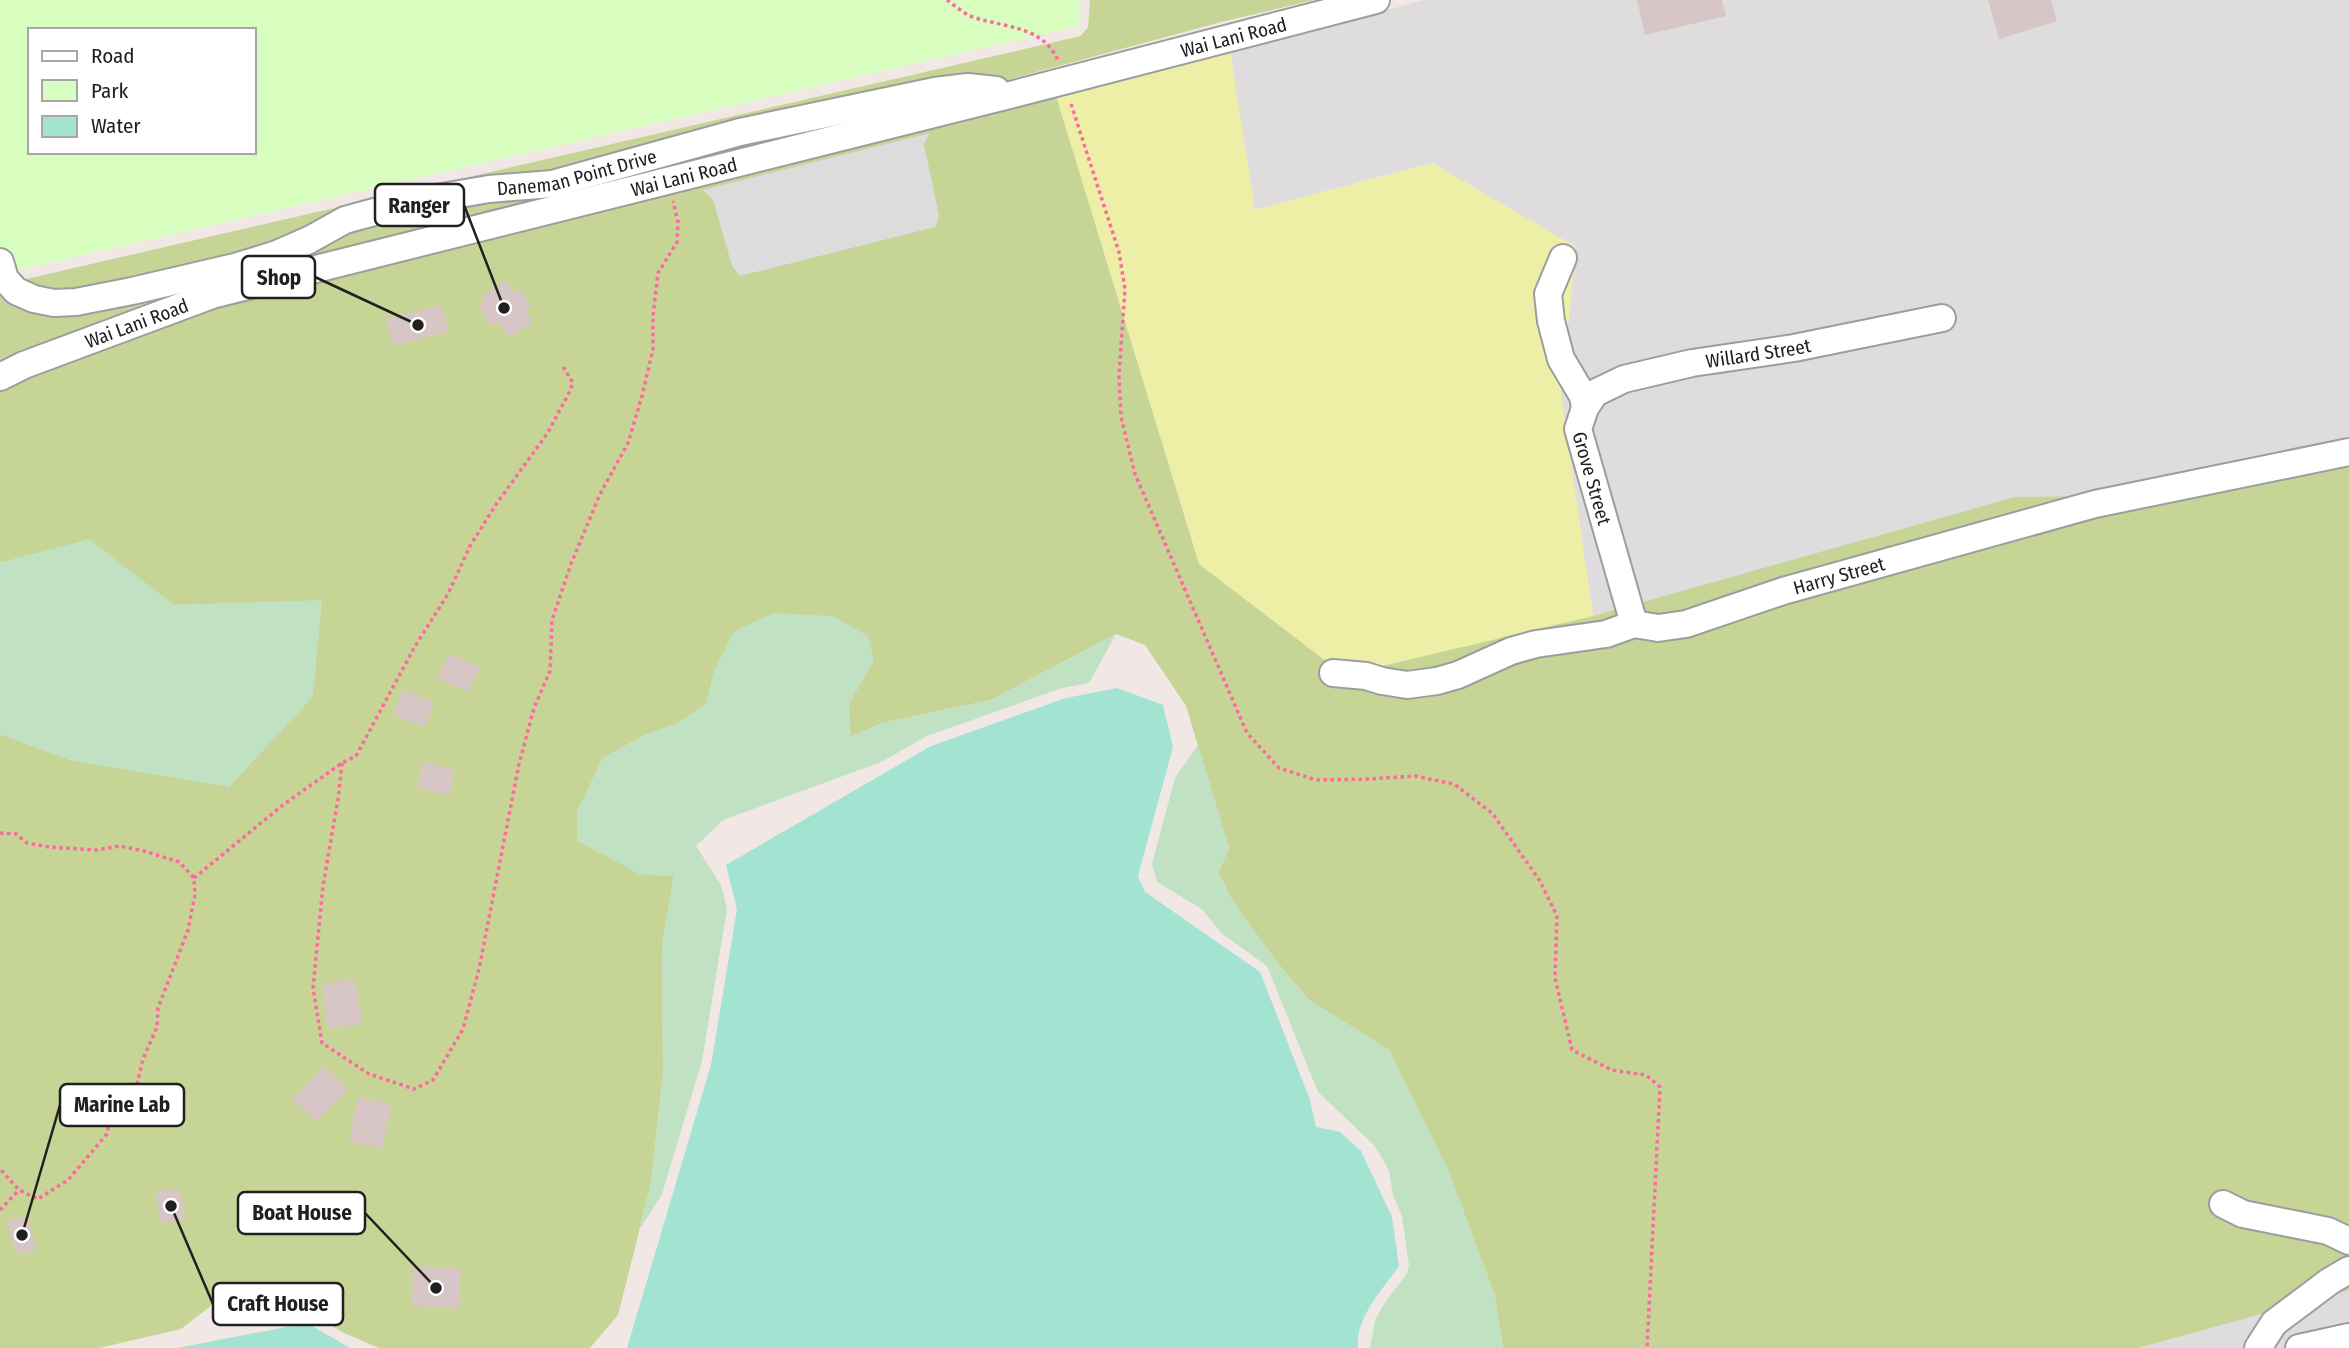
<svg xmlns="http://www.w3.org/2000/svg" width="2349" height="1348" font-family="'Fira Sans Condensed',sans-serif">
	<rect width="100%" height="100%" fill="#f1e7e5"/>
	<!-- residential -->
	<g fill="#dedcdd">
		<path d="M1425,0h924v450l-253,46 -81,1 -422,119 -32,-222 15,-147 -144,-84 -178,47 -24,-159z"/>
		<path d="M2349,1290v58h-211z"/>
	</g>
	<!-- grass -->
	<path fill="#edefa7" d="M1230,51l25,159 177,-47 144,84 -15,147 32,222 -249,59 -145,-111 -143,-468z"/>
	<!-- forest -->
	<g fill="#c6d496">
		<path d="M1090,0h224l-89,21 -229,62 -996,280v-78l1081,-249 7,-9z"/>
		<path d="M1056,96l143,468 145,111 249,-59 422,-119 81,-1 253,-46v840l-211,58h-635l-9,-55 -46,-123 -59,-120 -80,-50 -34,-40 -43,-60 -14,-27 11,-25 -43,-142 -41,-61 -29,-11 -125,66 -109,23 -32,14 -1,-34 25,-43 -159,9 -9,35 -28,19 -33,12 -42,23 -26,54 97,64 -12,68 1,129 -12,111 -33,131 -28,33h-211l-35,-15 -36,-21 -24,4 -63,-18 -40,31 -82,19h-99v-614l73,27 249,-160 -148,4 -85,-65 -89,23v-172l28,-14 188,-70z"/>
	</g>
	<!-- wetland -->
	<g fill="#c0e1c2">
		<path d="M89,539l85,66 148,-5 -9,97 -84,90 -156,-26 -73,-27v-171z"/>
		<path d="M774,613l59,3 35,20 6,24 -25,43 1,34 32,-14 109,-23 125,-66 -27,49 -27,5 -135,48 -46,26 -158,58 -27,26 25,39 6,24 -25,152 -40,133 -22,35 11,-45 12,-111 -1,-129 12,-68 -33,-1 -64,-34v-29l26,-54 42,-23 33,-12 28,-19 9,-35 19,-38z"/>
		<path d="M1198,745l31,103 -11,26 14,26 43,60 34,40 80,50 59,120 46,123 9,55h-133l5,-27 7,-14 25,-34 2,-8 -7,-49 -9,-21 -4,-25 -15,-25 -56,-53 -51,-126 -46,-33 -19,-24 -45,-27 -5,-18 23,-86z"/>
	</g>
	<!-- park -->
	<path fill="#d8febf" fill-rule="evenodd" d="M0,0h1080l-1,26 -1079,248zM30,30h224v122h-224z"/>
	<!-- parking -->
	<path fill="#dcdcdc" d="M930,133l-6,11 15,72 -4,11 -195,49 -8,-10 -19,-67 -11,-9z"/>
	<!-- water -->
	<g fill="#a2e3d2">
		<path d="M1117,688l46,17 10,42 -35,129 7,16 115,80 50,128 6,27 24,5 21,19 31,66 7,49c-17,24 -44,52 -41,82h-731l84,-283 26,-156 -11,-44 205,-119 135,-48z"/>
		<path d="M307,1323l43,25h-173z"/>
	</g>
	<!-- building -->
	<g fill="#d8c5c5">
		<path d="M1637,0h85l4,16 -81,19z"/>
		<path d="M1988,0h63l6,21 -58,18z"/>
		<path d="M506,280l8,12 6,-3 11,17 -6,4 8,12 -24,16 -11,-17 -7,5 -13,-20 7,-4 -4,-6z"/>
		<path d="M441,305l8,26 -55,15 -8,-27z"/>
		<path d="M450,653l30,15 -13,24 -30,-14z"/>
		<path d="M402,690l33,12 -10,25 -31,-12z"/>
		<path d="M422,762l32,7 -4,26 -33,-7z"/>
		<path d="M355,979l7,45 -34,5 -6,-45z"/>
		<path d="M325,1066l24,23 -33,33 -24,-23z"/>
		<path d="M358,1097l33,6 -8,46 -34,-7z"/>
		<path d="M180,1188l5,32 -24,4 -5,-32z"/>
		<path d="M28,1216l8,34 -21,4 -8,-34z"/>
		<path d="M413,1266l48,3 -2,40 -47,-3z"/>
	</g>
	<g fill="none" stroke-linecap="round" stroke-linejoin="round">
		<defs>
			<g id="minor">
				<path id="s1" d="M1563,258l-15,36 3,27 10,38 22,37 2,12 -7,21 56,195"/>
				<path id="s2" d="M0,262l5,17 11,12 18,8 20,4 22,-1 56,-11 103,-24 42,-13 32,-14 36,-20 62,-17 82,-14 63,-5 188,-52 195,-41 33,-4 28,3"/>
				<path id="s3" d="M0,377l24,-12 188,-70 802,-201 362,-94"/>
				<path id="s4" d="M1585,408l10,-15 29,-14 68,-16 102,-15 148,-30"/>
				<path id="s5" d="M1333,673l33,3 16,5 25,4 30,-4 21,-6 53,-24 25,-7 70,-10 28,-10 24,4 28,-4 97,-33 312,-87 254,-52"/>
				<path d="M2223,1204l20,10 85,17 21,10"/>
				<path d="M2258,1348l16,-25 56,-42 19,-11"/>
				<path d="M2299,1348l50,-11"/>
			</g>
		</defs>
		<!-- minor casing -->
		<use href="#minor" stroke="#9d9d9d" stroke-width="30"/>
		<!-- path -->
		<g stroke="#ff68a1" stroke-width="3.5" stroke-dasharray="3.5 3.5" stroke-linecap="butt">
			<path d="M947,0c7,5 15,12 23,16 32,12 71,8 88,44"/>
			<path d="M1071,104l48,148 6,37 -6,87 2,41 14,57 112,259 32,35 37,12 53,-1 46,-3 39,8 38,29 48,68 17,35 -2,62 17,72 40,20 34,5 14,12 -13,261"/>
			<path d="M342,763l-4,36 -15,87 -10,102 9,55 47,31 45,15 19,-9 30,-51 16,-60 40,-205 15,-56 16,-37 2,-51 19,-56 29,-70 28,-51 14,-47 11,-47v-33l5,-43 19,-31 1,-20 -5,-21"/>
			<path d="M0,833l16,1 11,9 22,4 47,3 24,-4 24,5 35,11 15,16 1,17 -7,35 -30,78 -1,19 -14,32 -6,25 -27,32 -3,18 -39,46 -30,19 -19,-9 -19,-21"/>
			<path d="M194,878l89,-73 59,-42 14,-7 58,-108 34,-54 22,-48 27,-43 50,-69 21,-39 5,-12 -11,-18"/>
			<path d="M0,1210l19,-20"/>
		</g>
		<!-- minor -->
		<use href="#minor" stroke="#fff" stroke-width="26"/>
	</g>
	<g text-anchor="middle" stroke-width="5" stroke-linejoin="round" paint-order="stroke">
		<!-- street labels -->
		<g font-size="19" fill="#202020" stroke="#fff">
			<text dy="7" stroke="none"><textPath href="#s3" startOffset="1281">Wai Lani Road</textPath></text>
			<text dy="7" stroke="none"><textPath href="#s2" startOffset="616">Daneman Point Drive</textPath></text>
			<text dy="7" stroke="none"><textPath href="#s3" startOffset="714">Wai Lani Road</textPath></text>
			<text dy="7" stroke="none"><textPath href="#s3" startOffset="147">Wai Lani Road</textPath></text>
			<text dy="7" stroke="none"><textPath href="#s4" startOffset="187">Willard Street</textPath></text>
			<text dy="7" stroke="none"><textPath href="#s1" startOffset="234">Grove Street</textPath></text>
			<text dy="7" stroke="none"><textPath href="#s5" startOffset="525">Harry Street</textPath></text>
		</g>
	</g>
	<!-- callouts -->
	<path fill="none" stroke="#202020" stroke-width="2.5" d="M504 308L464 205M418 325L315 277M22 1235L60 1105M436 1288L365 1213M171 1206L213 1304"/>
	<g fill="#202020" stroke="#fff" stroke-width="2.5">
		<circle cx="504" cy="308" r="7"/>
		<circle cx="418" cy="325" r="7"/>
		<circle cx="22" cy="1235" r="7"/>
		<circle cx="436" cy="1288" r="7"/>
		<circle cx="171" cy="1206" r="7"/>
	</g>
	<g fill="#fff" stroke="#202020" stroke-width="2.5">
		<rect x="375" y="184" width="89" height="42" rx="7"/>
		<rect x="242" y="256" width="73" height="42" rx="7"/>
		<rect x="60" y="1084" width="124" height="42" rx="7"/>
		<rect x="238" y="1192" width="127" height="42" rx="7"/>
		<rect x="213" y="1283" width="130" height="42" rx="7"/>
	</g>
	<g font-size="21" text-anchor="middle" font-weight="bold" fill="#202020">
		<text x="419" y="213">Ranger</text>
		<text x="279" y="285">Shop</text>
		<text x="122" y="1112">Marine Lab</text>
		<text x="302" y="1220">Boat House</text>
		<text x="278" y="1311">Craft House</text>
	</g>
	<!-- legend -->
	<rect x="28" y="28" width="228" height="126" fill="#ffffff" stroke="#a6a6a6" stroke-width="2"/>
	<rect x="42" y="51" width="35" height="10" fill="#ffffff" stroke="#a6a6a6" stroke-width="2"/>
	<text x="91" y="63" font-size="21" fill="#202020">Road</text>
	<rect x="42" y="80" width="35" height="21" fill="#d8febf" stroke="#a6a6a6" stroke-width="2"/>
	<text x="91" y="98" font-size="21" fill="#202020">Park</text>
	<rect x="42" y="116" width="35" height="21" fill="#a2e3d2" stroke="#a6a6a6" stroke-width="2"/>
	<text x="91" y="133" font-size="21" fill="#202020">Water</text>
</svg>
